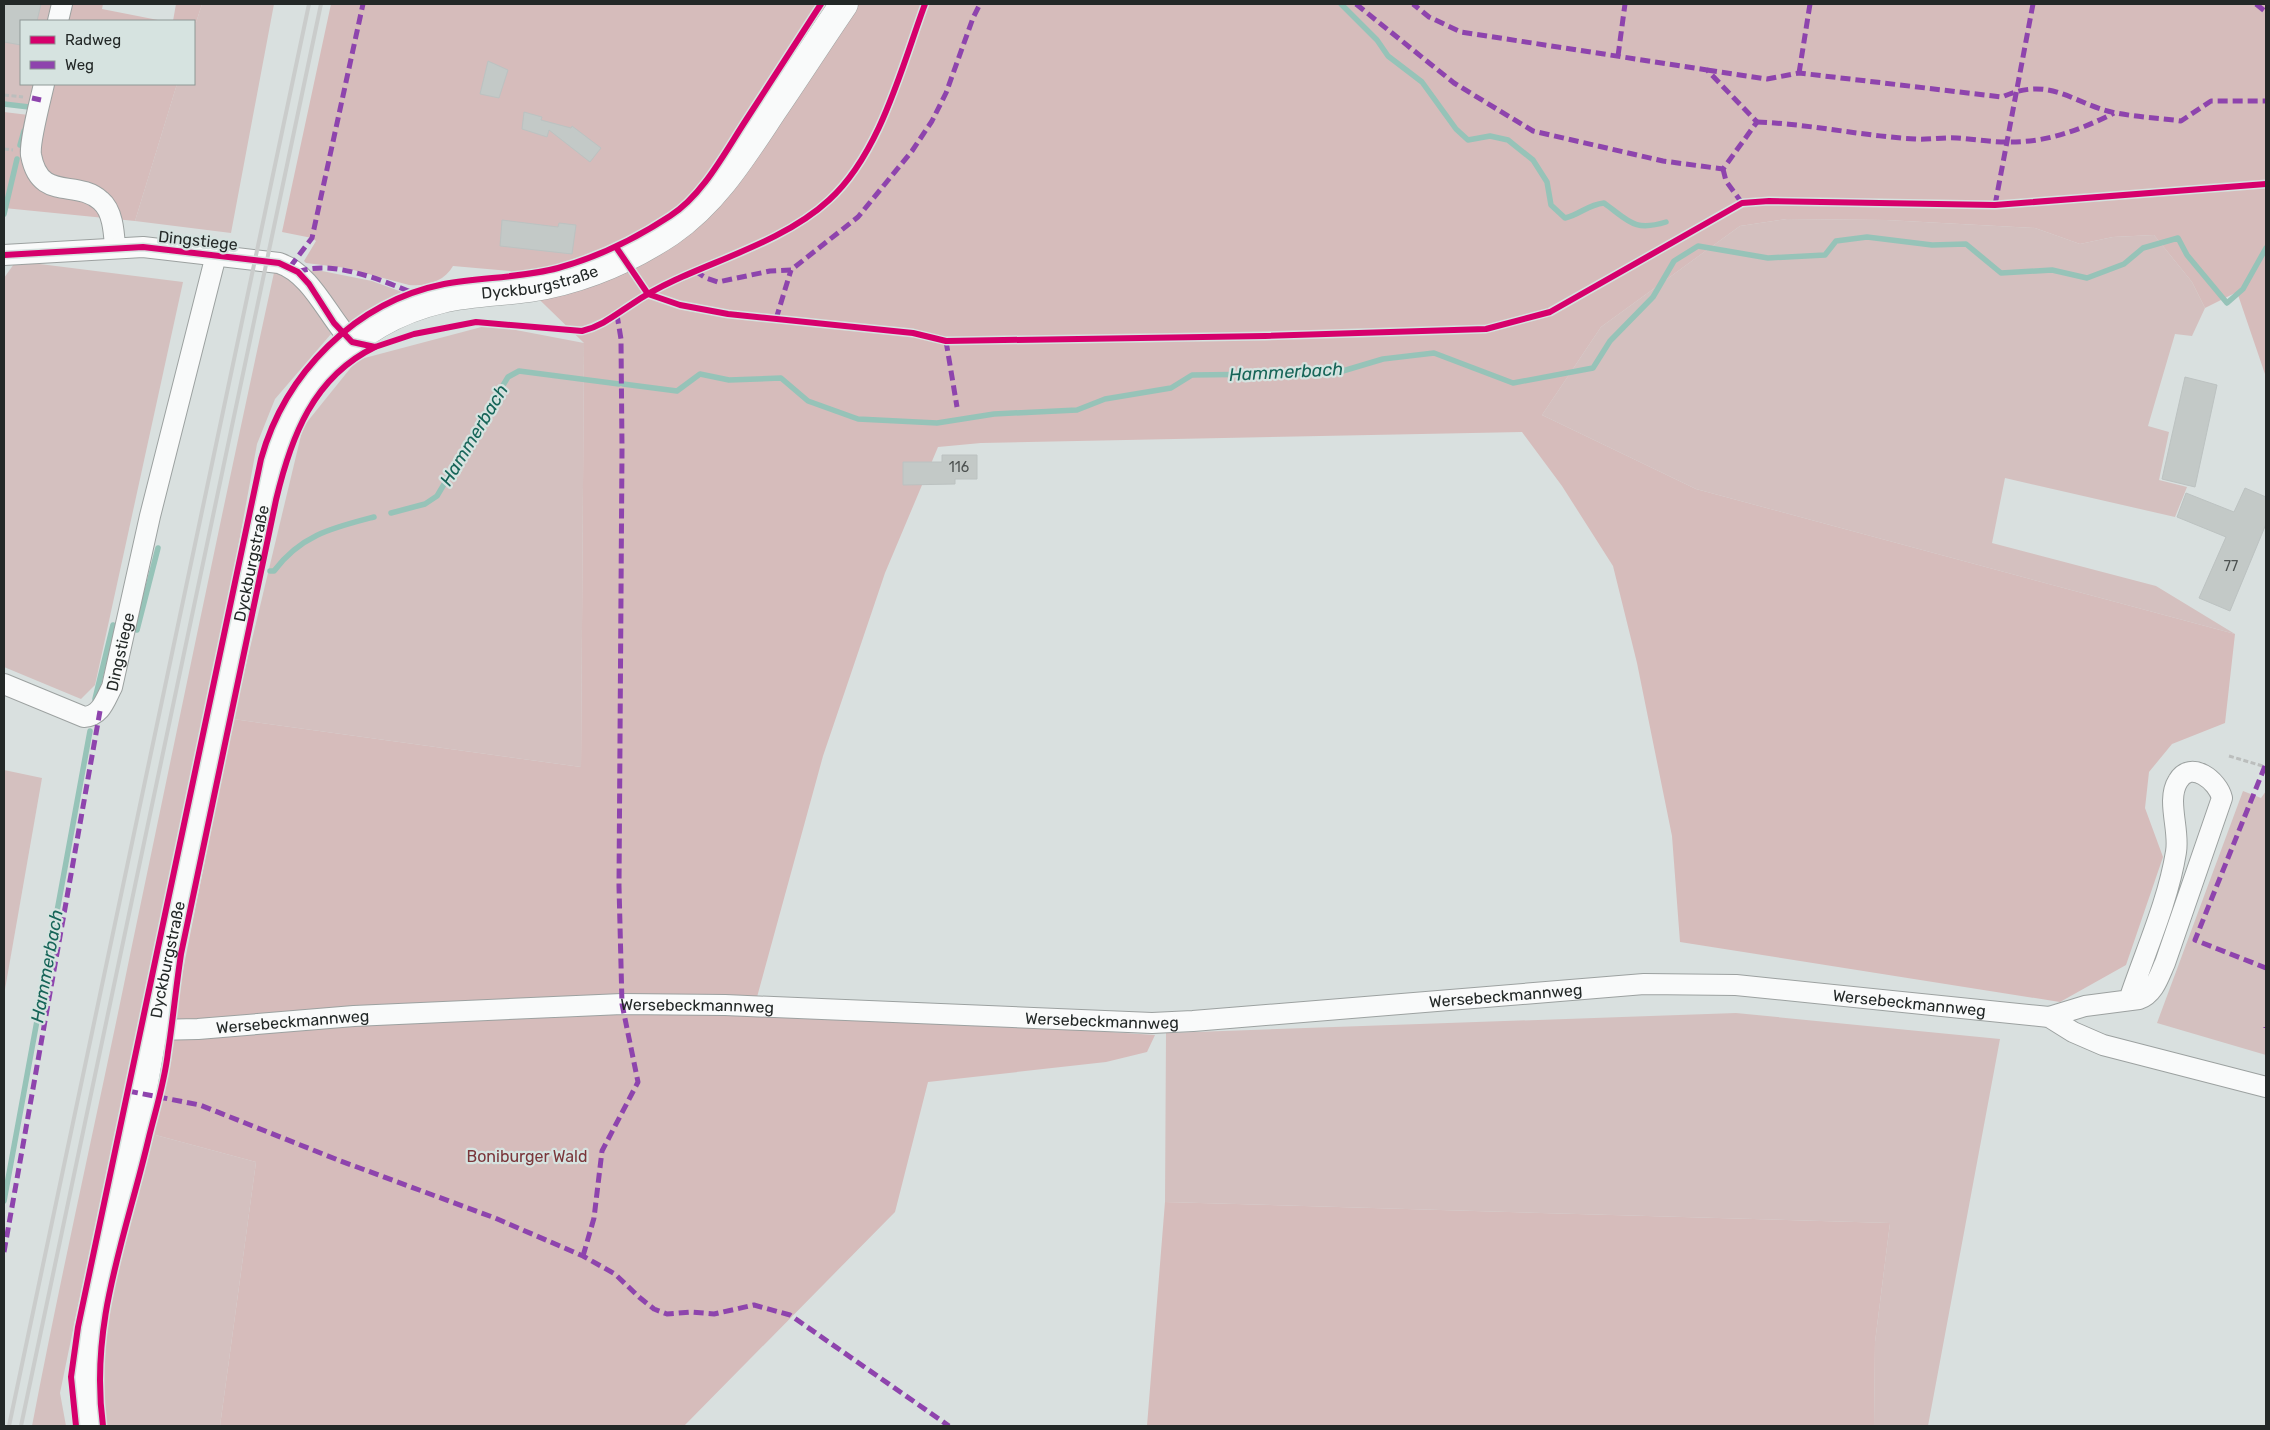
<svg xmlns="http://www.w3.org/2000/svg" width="2270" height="1430" font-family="Rubik,sans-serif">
	<rect width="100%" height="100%" fill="#d9e0df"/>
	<!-- green -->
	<g fill="#d4c0bf">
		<path d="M4,4h50l-4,17h-29v63h14l-5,21 -26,-3z"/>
		<path d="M202,4h72l-43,229 -96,-12 42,-137h17v-55z"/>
		<path d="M1787,219l99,1 149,8 45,16 33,-7 41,-2 38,47 13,26 -13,28 -17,-2 -27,92 21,6 -10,48 28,7 -12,30 -170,-39 -13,65 164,43 79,48 -539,-145 -154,-74 59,-88 139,-101z"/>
		<path d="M16,261l167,21 -88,403 -14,14 -77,-32v-389z"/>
		<path d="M275,268c25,13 41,43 56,66l-56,65 -18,45 -23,126 -166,784 -8,39 6,33h-34c30,-157 66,-314 98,-471 48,-229 95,-458 145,-687z"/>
		<path d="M317,270l55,11 30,11 -56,32 -37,-52z"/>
		<path d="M489,325l95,18 -3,424 -348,-48 70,-292 54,-67z"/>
		<path d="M4,770l38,8 -38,217z"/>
		<path d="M2243,791l18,7 5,-7v264l-109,-32z"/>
		<path d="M1736,1013l264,26 -72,387h-54l1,-84 15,-119 -725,-21 1,-169z"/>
		<path d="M148,1133l108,29 -36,264h-113c-14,-99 23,-197 41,-293z"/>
	</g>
	<!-- forest -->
	<g fill="#d6bcbb">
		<path d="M72,4h31l-1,5 61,12h-95z"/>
		<path d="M176,4h26l-8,25v-8h-21z"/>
		<path d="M331,4h1935v373l-29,-85 -32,16 -13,-26 -38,-47 -41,2 -33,7 -45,-16 -149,-8 -99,-1 -47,7 -139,101 -59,88 154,74 539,145 -10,89 -53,21 -23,28 -4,36 18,49 -37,108 -66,37 -380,-60 -8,-106 -35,-173 -24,-97 -51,-80 -40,-54 -541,11 -43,4 -53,126 -62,183 -69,252 401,27 -8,17 -41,10 -178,20 -33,130 -211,214h-464l36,-264 -108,-29 15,-62 70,-352 348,48 3,-424 -74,-72 -57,-5c-8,15 -27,21 -44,19l-63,-17 -40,-5 -2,-2 12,-20 -4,-3 -30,-6z"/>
		<path d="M53,84h124l-42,137 -131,-13v-96l41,5z"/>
		<path d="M1165,1202l725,21 -15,119 -1,84h-727z"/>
	</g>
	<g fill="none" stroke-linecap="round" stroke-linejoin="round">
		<!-- stream -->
		<g stroke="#96c3b8" stroke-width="5.5">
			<path d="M1341,4l36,36 11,16 34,26 34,47 12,11 22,-4 18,4 25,20 14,22 4,23 14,13c16,-4 22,-13 39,-15 25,18 30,29 62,19"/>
			<path d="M4,104l25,3"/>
			<path d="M20,145l4,-14"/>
			<path d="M4,214l13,-55"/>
			<path d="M623,384l54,7 23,-17 29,6 52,-2 27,23 50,18 79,4 57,-9 83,-4 28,-11 66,-11 21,-13 144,-2 47,-14 51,-6 79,30 80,-15 17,-27 43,-44 21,-36 24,-15 70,12 57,-3 11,-14 31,-4 65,8 34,-1 35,29 51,-3 35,8 37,-14 19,-16 35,-10 9,17 40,48 16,-14 23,-41"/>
			<path d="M391,513l34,-9 12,-8 71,-119 11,-6 100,13"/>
			<path d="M270,571h4c27,-36 58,-43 100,-54"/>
			<path d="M137,630l21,-82"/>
			<path d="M95,699l18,-74"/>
			<path d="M4,1201l86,-470"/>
		</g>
	</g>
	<!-- building -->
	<g fill="#c3c9c7" stroke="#bcc2c1">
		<path d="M4,4h37l-4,17h-16v24l-17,-3z"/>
		<path d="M488,61l20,9 -9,28 -19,-4z"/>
		<path d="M524,112l18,5 -1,3 30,8 1,-2 29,22 -11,14 -41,-32 -2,7 -25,-8z"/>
		<path d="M502,220l56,7 1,-4 17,2 -4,29 -72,-8z"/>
		<path d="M2185,377l32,8 -22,102 -33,-8z"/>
		<path d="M942,455h35v24h-22v5l-52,1v-23h39z"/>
		<path d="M2245,488l21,9v27l-36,87 -31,-13 27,-61 -49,-20 9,-24 48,19z"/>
	</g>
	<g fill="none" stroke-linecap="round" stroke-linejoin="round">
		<defs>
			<g id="street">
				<path d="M58,21l4,-17"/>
				<path d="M44,84c-3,14 -15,58 -13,71 9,48 45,23 70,46 12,10 13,32 14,46"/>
				<path d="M4,255l139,-8 136,16c33,11 49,54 73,79"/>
				<path id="s1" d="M4,684l80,33c17,-1 21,-17 28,-30l38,-171 66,-261"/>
				<path d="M2049,1017l36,-11 54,-7c15,-5 20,-23 26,-36l57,-165c-4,-17 -31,-39 -44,-17 -12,19 2,49 -2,71 -8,50 -31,100 -47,148"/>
				<path id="s2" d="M153,1030l45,-1 156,-13 268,-12 103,1 427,18 41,-2 451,-37 92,1 313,32 24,15 30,13 163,42"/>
			</g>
			<g id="secondary">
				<path id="s3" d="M89,1426l-4,-48 5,-53 23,-106 26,-108 20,-114 109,-514c21,-91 80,-162 174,-184 29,-7 59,-7 88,-11 50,-8 98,-28 140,-56 45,-31 73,-77 103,-122 24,-35 47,-71 71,-106"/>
			</g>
		</defs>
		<!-- street casing -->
		<use href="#street" stroke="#9ca1a0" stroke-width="22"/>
		<!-- secondary casing -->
		<use href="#secondary" stroke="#9ca1a0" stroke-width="29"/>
		<!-- path -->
		<g stroke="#bbbebd" stroke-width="3" stroke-dasharray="5 2.5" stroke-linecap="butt">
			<path d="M4,95l19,2"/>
			<path d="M4,149l9,1"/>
			<path d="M2229,756l37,11"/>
		</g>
		<!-- street -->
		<use href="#street" stroke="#f9fafa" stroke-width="20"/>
		<!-- secondary -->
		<use href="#secondary" stroke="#f9fafa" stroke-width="28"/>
		<!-- rail -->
		<g stroke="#cacccb" stroke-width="4">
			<path d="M9,1426l300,-1422"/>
			<path d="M21,1426l300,-1422"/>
		</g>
		<!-- quiet -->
		<g stroke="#8e44ad" stroke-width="5" stroke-dasharray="10 5" stroke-linecap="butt">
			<path d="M1356,4l98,79 79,48 130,30 60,8 34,-47 -50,-52 -246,-38 -32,-15 -16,-13"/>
			<path d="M2256,4l10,8"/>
			<path d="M1618,56l7,-52"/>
			<path d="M1707,70l60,9 32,-6 203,24c49,-22 70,7 114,16 21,4 43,5 65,8l30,-20h55"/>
			<path d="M1799,73l11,-69"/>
			<path d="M32,98l9,2"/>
			<path d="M1757,122c53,2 105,14 158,17 14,1 28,-2 42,-1 16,1 33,4 49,4 40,1 74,-12 108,-29"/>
			<path d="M1723,169l3,12 16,22"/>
			<path d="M1995,205l38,-201"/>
			<path d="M290,267l22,-29 51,-234"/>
			<path d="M695,271l11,7 12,4 52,-11 21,-1 67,-53 54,-66 20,-30 14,-28 27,-75 7,-14"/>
			<path d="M298,272c32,-13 84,8 115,21"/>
			<path d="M776,319l15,-49"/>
			<path d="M946,341l11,66"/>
			<path d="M2265,766l-70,174 71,28"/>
			<path d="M2266,1027v1"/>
			<path d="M128,1091l72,14 138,55 157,58 88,38 32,18 24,23 15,12 13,5 24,-2 23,2 40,-9 36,10 159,111"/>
			<path d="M4,1252l96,-541"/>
			<path d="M583,1256l11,-38 8,-67 36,-69 -16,-78 -3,-118 3,-437 -1,-110 -4,-24"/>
		</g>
		<defs>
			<g id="cycleway">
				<path d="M616,247l32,47 32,11 48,9 185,19 33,8 319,-5 221,-7 64,-17 192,-109 27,-2 226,4 271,-21"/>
				<path d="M4,255l139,-8 136,16 19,9 11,12 25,39 18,19 23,5 39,-13 62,-12 106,9c20,-5 33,-16 50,-27 13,-9 28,-17 43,-24 50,-23 113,-42 154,-80 51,-46 73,-134 96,-196"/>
				<path d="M76,1426l-5,-49 7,-50 183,-868c24,-86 94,-157 183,-175 38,-7 77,-6 114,-16 40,-11 77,-29 112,-52 33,-21 55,-64 76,-96 25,-39 50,-78 75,-116"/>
				<path d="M103,1426c-14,-103 23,-190 46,-289 7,-28 16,-57 19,-85 5,-33 8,-65 13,-98l95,-454c15,-63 37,-123 99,-153"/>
			</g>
		</defs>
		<!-- cycleway casing -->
		<use href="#cycleway" stroke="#d6e3e0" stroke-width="9"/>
		<!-- cycleway -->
		<use href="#cycleway" stroke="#d6006c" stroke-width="6"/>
	</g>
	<g text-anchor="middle" stroke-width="4.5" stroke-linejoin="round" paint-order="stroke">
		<!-- number labels -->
		<g font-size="14" fill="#4d5251">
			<text x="959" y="472">116</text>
			<text x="2231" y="571">77</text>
		</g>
		<!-- street labels -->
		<g font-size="16" fill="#232827" stroke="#d6e3e0">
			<text transform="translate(198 240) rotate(6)" y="6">Dingstiege</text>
			<text dy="6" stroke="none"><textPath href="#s3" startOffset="1329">Dyckburgstraße</textPath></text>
			<text dy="6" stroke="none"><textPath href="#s3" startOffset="880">Dyckburgstraße</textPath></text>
			<text dy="6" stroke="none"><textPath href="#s1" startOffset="166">Dingstiege</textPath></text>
			<text dy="6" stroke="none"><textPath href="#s3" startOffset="475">Dyckburgstraße</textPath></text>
			<text dy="6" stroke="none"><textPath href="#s2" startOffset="1355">Wersebeckmannweg</textPath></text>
			<text dy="6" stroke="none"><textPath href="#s2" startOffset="1760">Wersebeckmannweg</textPath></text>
			<text dy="6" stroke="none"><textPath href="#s2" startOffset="545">Wersebeckmannweg</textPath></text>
			<text dy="6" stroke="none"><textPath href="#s2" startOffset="950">Wersebeckmannweg</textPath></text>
			<text dy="6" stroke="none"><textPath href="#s2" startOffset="140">Wersebeckmannweg</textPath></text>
		</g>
		<!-- park labels -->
		<g font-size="16" fill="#7a363a" stroke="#d6e3e0">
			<text x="527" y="1162">Boniburger Wald</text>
		</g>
		<!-- water labels -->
		<g font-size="18" font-style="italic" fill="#166558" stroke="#d6e3e0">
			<text transform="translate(1286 372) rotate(-3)" y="6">Hammerbach</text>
			<text transform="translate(474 435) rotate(-59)" y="6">Hammerbach</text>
			<text transform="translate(47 966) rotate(-80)" y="6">Hammerbach</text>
		</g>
	</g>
	<!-- border -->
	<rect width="2270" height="1430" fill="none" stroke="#232827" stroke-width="10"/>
	<!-- legend -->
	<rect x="20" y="20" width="175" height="65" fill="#d6e3e0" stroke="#8e9896"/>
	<rect x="30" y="36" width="25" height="8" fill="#d6006c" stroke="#8e9896"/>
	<text x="65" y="45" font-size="15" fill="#232827">Radweg</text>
	<rect x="30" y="61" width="25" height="8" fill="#8e44ad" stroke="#8e9896"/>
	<text x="65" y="70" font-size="15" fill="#232827">Weg</text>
</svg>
